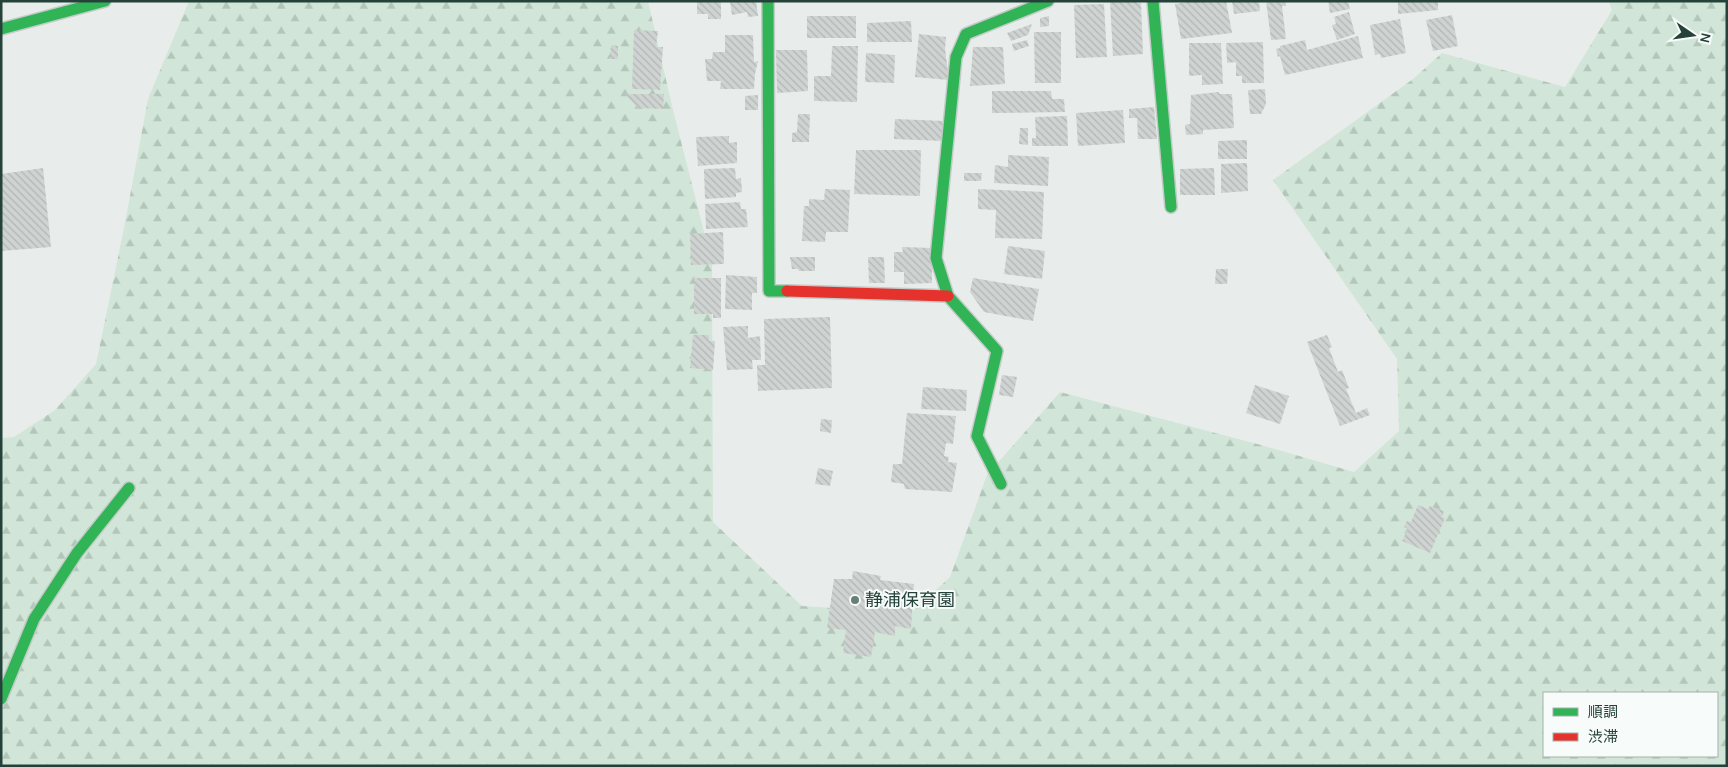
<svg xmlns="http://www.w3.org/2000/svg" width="1728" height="767" font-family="Karla,'Noto Sans JP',sans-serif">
	<defs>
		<pattern id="forest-firs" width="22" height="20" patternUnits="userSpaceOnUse" patternTransform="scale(1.25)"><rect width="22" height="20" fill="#d1e6d8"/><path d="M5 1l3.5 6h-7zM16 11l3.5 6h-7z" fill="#b3c6ba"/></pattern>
		<pattern id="building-back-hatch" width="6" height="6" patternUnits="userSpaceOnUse" patternTransform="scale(1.25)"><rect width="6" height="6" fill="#cfd4d2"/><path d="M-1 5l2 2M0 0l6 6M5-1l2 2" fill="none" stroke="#b2b7b5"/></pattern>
	</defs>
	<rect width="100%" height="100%" fill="#e8edeb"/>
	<!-- forest -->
	<path fill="url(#forest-firs)" fill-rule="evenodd" d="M189,1h459l25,109 39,153 1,259 89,84 109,7 39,-36 37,-102 73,-83 201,53 93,27 45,-41 -2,-72 -124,-179 140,-101 29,-26 123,34 47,-77 -3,-9h118v765h-1726v-328l13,-1 41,-27 41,-46 28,-136 24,-129zM1544,693h173v63h-173z"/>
	<!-- building -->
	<g fill="url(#building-back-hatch)">
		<path d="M697,1h24v18h-13v-5h-11z"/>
		<path d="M730,1h26l2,15 -10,1 -1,-5 -15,3z"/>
		<path d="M1110,1h26l1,2h4l2,51 -30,2z"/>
		<path d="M1193,1h33l6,32 -51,6 -6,-35z"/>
		<path d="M1232,1h27l1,10 -26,3z"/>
		<path d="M1266,1h19l1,5h-4l4,33 -15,1z"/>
		<path d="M1328,1h20l2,8 -20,4z"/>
		<path d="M1398,1h40v9l-40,4z"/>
		<path d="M1104,4l3,53 -31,1 -2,-53z"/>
		<path d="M1349,12l6,22 -18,6 -5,-15 4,-1 -2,-7z"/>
		<path d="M1452,15l6,31 -25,5 -7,-31z"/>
		<rect x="807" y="16" width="49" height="22"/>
		<path d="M1049,16v10l-9,1v-9z"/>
		<path d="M1400,19l6,34 -25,5 -1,-4 -5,1 -5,-30z"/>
		<path d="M911,21l1,21h-45v-19z"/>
		<path d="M1032,24l-4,11 -17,6 -4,-8z"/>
		<path d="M634,30l24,1 -2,16h7l-3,43 -28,-1z"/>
		<path d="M1034,32h27v51h-26z"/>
		<path d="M919,34l27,3 -1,12 4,31 -34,-3z"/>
		<path d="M725,35h28l1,27 4,-1 -3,13 -1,15h-34l1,-8h-14l-2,-22h7l1,-7h12z"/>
		<path d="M1358,36l5,22 -78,17 -5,-19 -2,1 -2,-8 4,-1v-2l25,-6 2,10z"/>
		<path d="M1027,40l2,6 -15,5 -2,-7z"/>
		<path d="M1263,42l1,41h-22v-7h-6v-14l-9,1 -1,-20z"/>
		<path d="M1189,43h32l2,41 -21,1v-10l-13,1z"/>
		<path d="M611,45l7,1v13h-8z"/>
		<path d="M832,46h26l-1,56 -43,-1v-25h17z"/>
		<path d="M973,47h30l2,37 -35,2z"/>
		<path d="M776,50h31l1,41 -31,2z"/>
		<path d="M866,53l29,2 -1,28 -29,-1z"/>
		<path d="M1265,89l1,15 -5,10h-11l-2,-24z"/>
		<path d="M992,91h59l1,8h12l1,13 -73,1z"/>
		<path d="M1218,92l2,2h12l2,34 -31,2v4l-17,1 -1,-10 5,-1 1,-29z"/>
		<path d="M625,94h39l-1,15 -25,-1z"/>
		<path d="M758,95v15h-13v-14z"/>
		<path d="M1154,107l3,32h-19l-1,-21h-8v-9z"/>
		<path d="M1123,110l2,33 -47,3 -2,-33z"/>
		<path d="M798,114h12l-1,28h-17v-9l5,-1z"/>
		<path d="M1067,116l1,30h-36v-8h4l-1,-21z"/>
		<path d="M895,119l49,2 -1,20 -49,-2z"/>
		<path d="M1020,128h8v17l-9,-1z"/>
		<path d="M729,136v7l8,-1v21l-39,3 -2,-29z"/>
		<path d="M1247,140v19h-29v-18z"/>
		<path d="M856,150h65l-1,46 -66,-2z"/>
		<path d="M1008,155l41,2 -1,29 -54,-3 1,-18 13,2z"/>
		<path d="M1247,163l1,28 -27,2v-29z"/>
		<path d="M43,168l8,79 -50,4v-77z"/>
		<path d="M735,168l1,11 5,-1 1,14 -6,1v4l-31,2 -1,-30z"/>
		<path d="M1214,168l1,27h-35v-26z"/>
		<path d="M964,173h18l-1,8h-17z"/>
		<path d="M825,189l25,1 -2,42h-22l-1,10 -23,-1 2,-35h5v-7l15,1z"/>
		<path d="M978,189l66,3 -2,47 -47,-1 1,-28 -18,-1z"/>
		<path d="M740,202l1,7h5l2,18 -42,2 -1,-25z"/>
		<path d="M723,232l1,32 -33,1 -1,-31z"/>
		<path d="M1008,246l37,5 -3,28 -38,-5z"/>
		<path d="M902,247l30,1v35l-28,1v-12h-10v-20h9z"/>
		<path d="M790,257h25v14h-16l-1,-2h-6z"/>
		<path d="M868,257h16l1,26h-16z"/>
		<path d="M1216,269h12l-1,15h-12z"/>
		<path d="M726,275l31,2v16h-5v17l-27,-1z"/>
		<path d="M694,278h27v40h-8v-4h-19z"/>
		<path d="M973,278l66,11 -6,32 -49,-9 -14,-20z"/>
		<path d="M830,317l2,71 -74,3 -1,-26h8l-1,-46z"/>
		<path d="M748,326v12l12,-2 1,24h-9l1,9 -26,1 -4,-43z"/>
		<path d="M693,335h16v6h6l-2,29 -23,-2z"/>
		<path d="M1327,335l5,12 -3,1 9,24 4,-2 7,18 -3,1 10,24 11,-5 3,7 -30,11 -33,-84z"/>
		<path d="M1002,375l15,2 -4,20 -14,-2z"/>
		<path d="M1255,385l34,11 -9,28 -34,-11z"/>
		<path d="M923,387l44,3 -1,21 -45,-2z"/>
		<path d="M907,413l49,3 -3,28 -7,-1 -2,13 5,1 -1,5 9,1 -5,29 -47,-3 -1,-5 -13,-2 2,-18h9z"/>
		<path d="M821,419l11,1 -1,13 -11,-2z"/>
		<path d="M818,468l15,3 -3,15 -15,-2z"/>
		<path d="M1418,505l10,4 2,-3 14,5 -2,6 3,1 -15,35 -28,-12 6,-12 -4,-2 3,-6 4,1z"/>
		<path d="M853,571l28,5 -1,4 34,4 -3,45 -16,-3v10l-20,-4 -4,25 -28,-4 3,-23 -19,-2 7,-49h18z"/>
	</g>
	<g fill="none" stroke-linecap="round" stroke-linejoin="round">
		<defs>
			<g id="fast">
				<path d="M768,1l1,290h18"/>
				<path d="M1153,1l18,206"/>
				<path d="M1,29l104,-28"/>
				<path d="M1001,484l-24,-48 20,-85 -49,-55 -12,-38 20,-201 10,-23 82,-33"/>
				<path d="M1,699l33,-80 43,-66 52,-65"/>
			</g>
			<path id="jam" d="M787,291l161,5"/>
		</defs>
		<!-- fast casing -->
		<use href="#fast" stroke="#c3cbc8" stroke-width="14"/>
		<!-- jam casing -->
		<use href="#jam" stroke="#c3cbc8" stroke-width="14"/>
		<!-- fast -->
		<use href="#fast" stroke="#30b455" stroke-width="11"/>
		<!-- jam -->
		<use href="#jam" stroke="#e5322d" stroke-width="11"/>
	</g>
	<!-- markers -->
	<circle fill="#697e78" stroke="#f7fbf9" stroke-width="2" cx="855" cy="600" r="5"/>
	<g text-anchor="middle" stroke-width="4" stroke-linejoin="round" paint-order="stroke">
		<!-- poi labels -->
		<g font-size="18" fill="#24423a" stroke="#f7fbf9" text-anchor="start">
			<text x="865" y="606">静浦保育園</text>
		</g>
	</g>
	<!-- border -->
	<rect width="1728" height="767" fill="none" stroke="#24423a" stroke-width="5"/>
	<!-- legend -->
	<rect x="1543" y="692" width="175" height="65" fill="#f7fbf9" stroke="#a3b1ad"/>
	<rect x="1553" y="708" width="25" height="8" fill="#30b455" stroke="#a3b1ad"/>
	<text x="1588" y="717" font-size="15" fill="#24423a">順調</text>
	<rect x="1553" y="733" width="25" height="8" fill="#e5322d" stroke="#a3b1ad"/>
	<text x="1588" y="742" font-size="15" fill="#24423a">渋滞</text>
	<!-- north arrow -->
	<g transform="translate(1693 35) rotate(103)" stroke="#f7fbf9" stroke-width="4" paint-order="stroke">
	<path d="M0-4L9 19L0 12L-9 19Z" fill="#24423a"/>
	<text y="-8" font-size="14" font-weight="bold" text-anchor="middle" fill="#24423a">N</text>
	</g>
</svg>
